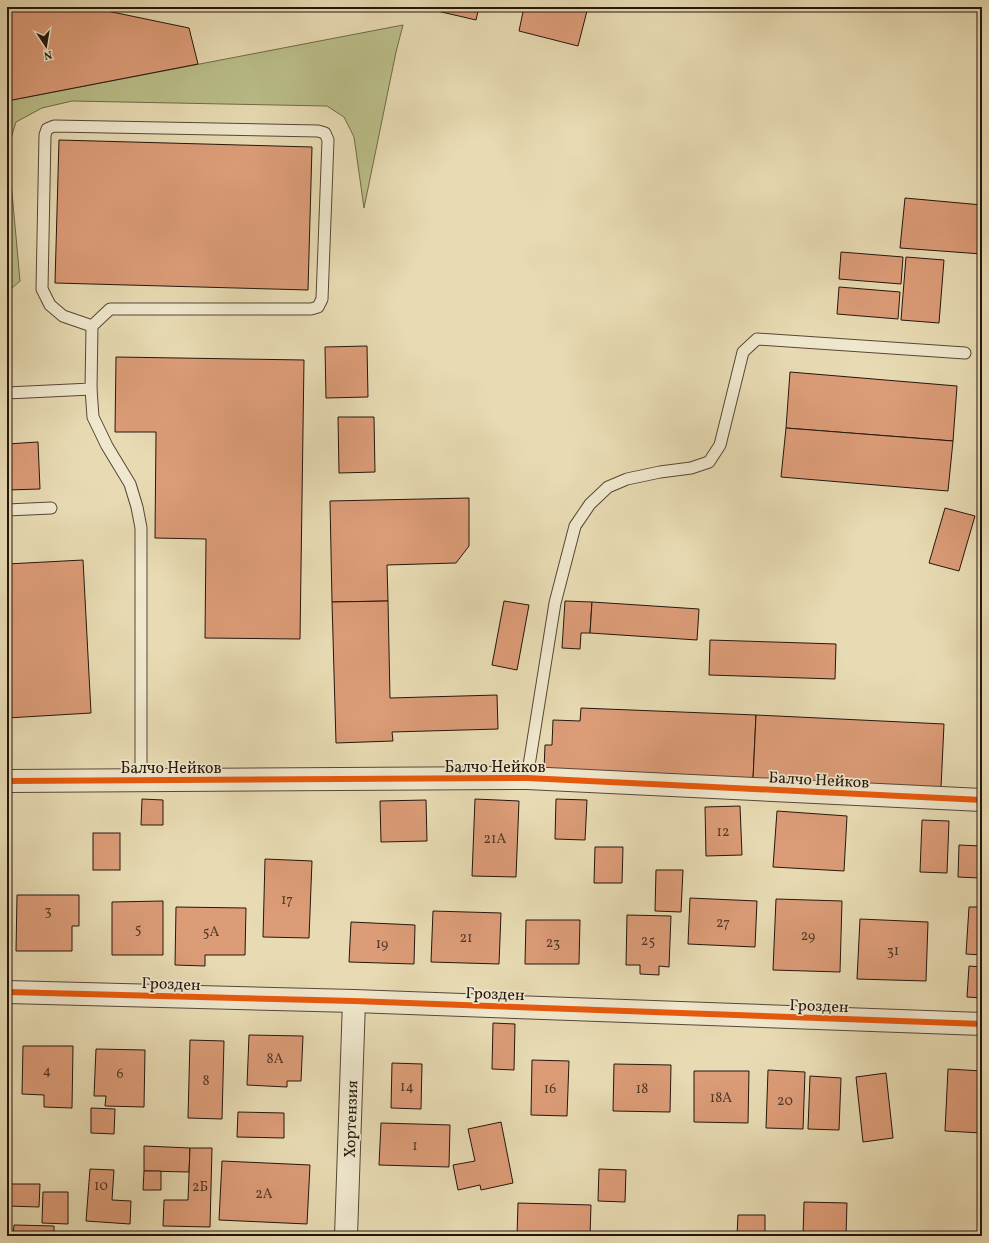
<svg xmlns="http://www.w3.org/2000/svg" width="989" height="1243" font-family="Vollkorn,serif">
	<rect width="100%" height="100%" fill="#e8dbb3"/>
	<filter id="stains"><feTurbulence type="fractalNoise" baseFrequency=".005" numOctaves="4"/><feColorMatrix values="0 0 0 0 .2 0 0 0 0 .09 0 0 0 0 .02 0 0 0 .5 -.17"/></filter>
	<radialGradient id="worn" r=".72"><stop offset=".6" stop-color="#630" stop-opacity="0"/><stop offset="1" stop-color="#630" stop-opacity=".3"/></radialGradient>
	<!-- green -->
	<path fill="#babe89" stroke="#706a4a" d="M403,25l-7,27 -32,156 -10,-71 -10,-20 -17,-11 -255,-5 -30,7 -26,14 -8,26 12,133 -8,7 -5,-11v-176z"/>
	<!-- building -->
	<g fill="#dc9c78" stroke="#25160c">
		<path d="M7,7h81l101,21 9,36 -191,37z"/>
		<path d="M420,7h59l-3,13z"/>
		<path d="M524,7h64l-10,39 -59,-15z"/>
		<path d="M59,140l253,7 -4,143 -253,-7z"/>
		<path d="M905,198l77,7v49l-82,-6z"/>
		<path d="M841,252l62,5 -2,27 -62,-5z"/>
		<path d="M906,257l38,3 -5,63 -38,-3z"/>
		<path d="M839,287l61,5 -2,27 -61,-5z"/>
		<path d="M367,346l1,51 -42,1 -1,-51z"/>
		<path d="M116,357l188,3 -4,279 -95,-1 1,-99 -51,-1 1,-106h-41z"/>
		<path d="M790,372l167,14 -4,55 -167,-13z"/>
		<path d="M338,417h36l1,55 -36,1z"/>
		<path d="M786,428l167,13 -5,50 -167,-14z"/>
		<path d="M38,442l2,47 -33,1v-46z"/>
		<path d="M469,498v48l-13,17 -69,2 1,36 -56,1 -2,-101z"/>
		<path d="M945,508l30,8 -16,55 -30,-8z"/>
		<path d="M83,560l8,153 -84,5v-154z"/>
		<path d="M388,601l2,97 107,-3 1,34 -106,3 1,9 -57,2 -4,-141z"/>
		<path d="M504,601l25,4 -12,65 -25,-5z"/>
		<path d="M565,601l27,1 -2,31h-9l-1,16 -18,-1z"/>
		<path d="M592,602l107,7 -2,31 -107,-7z"/>
		<path d="M710,640l126,4 -1,35 -126,-4z"/>
		<path d="M581,708l175,7 -3,64 -209,-9 1,-25h7l1,-25 27,1z"/>
		<path d="M756,715l188,9 -3,64 -188,-9z"/>
		<path d="M142,799l21,1v25h-22z"/>
		<path d="M475,799l44,2 -3,76 -44,-1z"/>
		<path d="M556,799l31,1 -2,40 -30,-1z"/>
		<path d="M426,800l1,41 -46,1 -1,-41z"/>
		<path d="M740,806l2,49 -36,1 -1,-49z"/>
		<path d="M777,811l70,5 -3,55 -71,-4z"/>
		<path d="M922,820l27,1 -2,52 -27,-1z"/>
		<rect x="93" y="833" width="27" height="37"/>
		<path d="M959,845l21,1 -1,32 -21,-1z"/>
		<path d="M595,847h28l-1,36h-28z"/>
		<path d="M265,859l47,2 -3,77 -46,-1z"/>
		<path d="M656,870h27l-2,42 -26,-1z"/>
		<path d="M17,895h62v31h-7v25h-56z"/>
		<path d="M690,898l67,3 -2,46 -67,-3z"/>
		<path d="M776,899l66,2 -2,71 -67,-2z"/>
		<path d="M163,901v54h-51v-53z"/>
		<path d="M176,907l70,1 -1,47h-40v11l-30,-1z"/>
		<path d="M969,907h13v48l-16,-1z"/>
		<path d="M433,911l68,2 -2,51 -68,-2z"/>
		<path d="M627,915l44,1 -2,51 -10,-1v9l-19,-1v-9h-14z"/>
		<path d="M860,919l68,3 -2,59 -69,-2z"/>
		<path d="M526,920h54l-1,44h-54z"/>
		<path d="M351,922l64,3 -1,39 -65,-2z"/>
		<path d="M969,966l13,1v31l-15,-1z"/>
		<path d="M493,1023l22,1 -1,46 -22,-1z"/>
		<path d="M249,1035l54,1 -2,45h-14v6l-40,-2z"/>
		<path d="M190,1040l34,1 -2,78 -34,-1z"/>
		<path d="M23,1046h50l-1,62 -28,-1v-12l-22,-1z"/>
		<path d="M96,1049l49,1 -1,57 -39,-1 1,-10h-12z"/>
		<path d="M532,1060l37,1 -2,55 -36,-1z"/>
		<path d="M392,1063l30,1 -1,45 -30,-1z"/>
		<path d="M614,1064l57,1 -1,47 -57,-1z"/>
		<path d="M948,1069l34,2v62l-37,-2z"/>
		<path d="M768,1070l37,2 -2,57 -37,-1z"/>
		<path d="M694,1071h55l-1,52 -54,-1z"/>
		<path d="M886,1073l7,65 -30,4 -7,-65z"/>
		<path d="M810,1076l31,2 -2,52 -31,-1z"/>
		<path d="M91,1108l24,1 -1,25 -23,-1z"/>
		<path d="M238,1112l46,1v25l-47,-1z"/>
		<path d="M501,1122l12,61 -32,7 -1,-5 -22,5 -5,-25 22,-4 -7,-32z"/>
		<path d="M381,1123l69,2 -1,42 -70,-2z"/>
		<path d="M144,1146l46,2 -1,24 -45,-1z"/>
		<path d="M190,1148h22l-2,79 -47,-1 1,-26h24z"/>
		<path d="M222,1161l88,4 -3,59 -88,-4z"/>
		<path d="M90,1169l24,1 -2,30 19,1 -1,23 -44,-3z"/>
		<path d="M599,1169l27,1 -1,32 -27,-1z"/>
		<path d="M144,1171h17v19h-18z"/>
		<path d="M7,1184h33l-1,23 -32,-1z"/>
		<path d="M43,1192h25v32l-26,-1z"/>
		<path d="M804,1202l43,1 -1,33h-43z"/>
		<path d="M518,1203l73,2 -1,31h-73z"/>
		<path d="M738,1215h27v21h-28z"/>
		<path d="M14,1225l40,1v10h-41z"/>
	</g>
	<g fill="none" stroke-linecap="round" stroke-linejoin="round">
		<defs>
			<g id="lane">
				<path d="M91,389l2,28 14,29 23,38 7,23 4,21v252"/>
				<path d="M7,393l84,-4 1,-63 18,-17h201l7,-2 4,-8 6,-159 -3,-7 -7,-2 -264,-5 -7,3 -2,6 -3,154 8,16 13,11 29,10"/>
				<path d="M7,510l44,-2"/>
				<path d="M527,778l28,-175 20,-77 15,-22 18,-17 19,-8 33,-7 31,-4 18,-6 11,-17 23,-93 14,-13 208,14"/>
			</g>
			<g id="street">
				<path d="M7,781l520,-3 455,22"/>
				<path d="M7,992l347,9 628,23"/>
				<path d="M346,1236l8,-235"/>
			</g>
		</defs>
		<!-- lane casing -->
		<use href="#lane" stroke="#564736" stroke-width="13"/>
		<!-- street casing -->
		<use href="#street" stroke="#564736" stroke-width="24"/>
		<!-- lane -->
		<use href="#lane" stroke="#f0e8ce" stroke-width="11"/>
		<!-- street -->
		<use href="#street" stroke="#f0e8ce" stroke-width="22"/>
		<defs>
			<g id="cycleway">
				<path d="M7,781l520,-3 455,22"/>
				<path d="M7,992l347,9 628,23"/>
			</g>
		</defs>
		<!-- cycleway casing -->
		<use href="#cycleway" stroke="#f0e8ce" stroke-width="8"/>
		<!-- cycleway -->
		<use href="#cycleway" stroke="#e8590c" stroke-width="6"/>
	</g>
	<g text-anchor="middle" stroke-width="3.5" stroke-linejoin="round" paint-order="stroke">
		<!-- number labels -->
		<g font-size="14" fill="#533827">
			<text x="723" y="836">12</text>
			<text x="495" y="843">21А</text>
			<text x="287" y="904">17</text>
			<text x="48" y="915">3</text>
			<text x="723" y="927">27</text>
			<text x="138" y="933">5</text>
			<text x="211" y="936">5А</text>
			<text x="808" y="940">29</text>
			<text x="466" y="942">21</text>
			<text x="648" y="945">25</text>
			<text x="553" y="947">23</text>
			<text x="382" y="948">19</text>
			<text x="893" y="955">31</text>
			<text x="275" y="1063">8А</text>
			<text x="47" y="1075">4</text>
			<text x="120" y="1078">6</text>
			<text x="206" y="1085">8</text>
			<text x="407" y="1091">14</text>
			<text x="550" y="1093">16</text>
			<text x="642" y="1093">18</text>
			<text x="721" y="1102">18А</text>
			<text x="785" y="1105">20</text>
			<text x="415" y="1150">1</text>
			<text x="101" y="1190">10</text>
			<text x="200" y="1191">2Б</text>
			<text x="264" y="1198">2А</text>
		</g>
		<!-- street labels -->
		<g font-size="16" fill="#25160c" stroke="#f0e8ce">
			<text x="495" y="772">Балчо Нейков</text>
			<text x="171" y="773">Балчо Нейков</text>
			<text transform="translate(819 779) rotate(3)" y="6">Балчо Нейков</text>
			<text transform="translate(171 983) rotate(2)" y="6">Грозден</text>
			<text transform="translate(495 993) rotate(2)" y="6">Грозден</text>
			<text transform="translate(819 1005) rotate(2)" y="6">Грозден</text>
			<text transform="translate(350 1119) rotate(-88)" y="6">Хортензия</text>
		</g>
	</g>
	<!-- margin -->
	<rect width="989" height="1243" fill="none" stroke="#e8dbb3" stroke-width="24"/>
	<rect x="8" y="8" width="973" height="1227" fill="none" stroke="#25160c" stroke-width="2"/>
	<rect x="12" y="12" width="965" height="1219" fill="none" stroke="#25160c"/>
	<!-- north arrow -->
	<g transform="translate(46 46) rotate(168)" stroke="#f0e8ce" stroke-width="3" paint-order="stroke">
	<path d="M0-3L7 15L0 10L-7 15Z" fill="#25160c"/>
	<text y="-6" font-size="11" font-weight="bold" text-anchor="middle" fill="#25160c">N</text>
	</g>
	<rect width="100%" height="100%" filter="url(#stains)"/>
	<rect width="100%" height="100%" fill="url(#worn)"/>
</svg>
